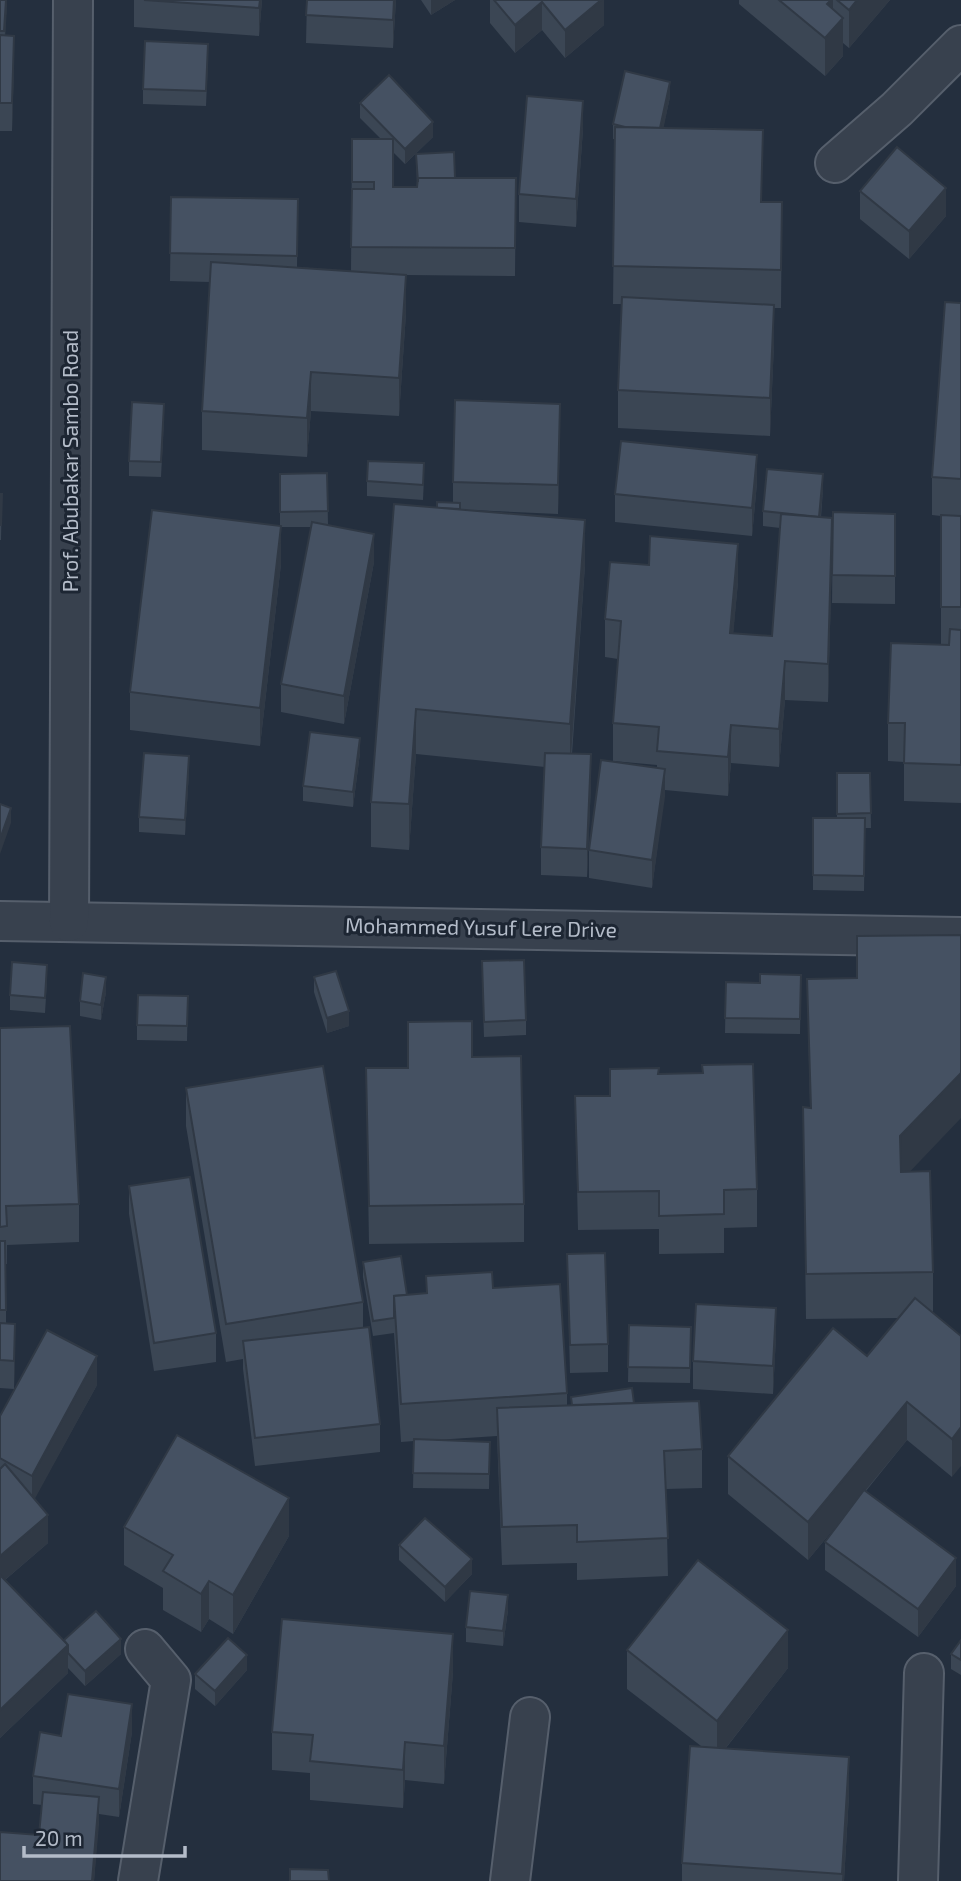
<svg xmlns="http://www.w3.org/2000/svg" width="961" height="1881" font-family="'Exo 2',sans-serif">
	<rect width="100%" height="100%" fill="#242f3e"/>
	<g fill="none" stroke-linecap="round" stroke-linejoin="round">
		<defs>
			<g id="minor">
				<path d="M835,163l62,-54 64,-64"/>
				<path d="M0,921l961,16"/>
				<path d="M69,922l4,-922"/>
				<path d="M138,1881l33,-201 -26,-31"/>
				<path d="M510,1881l20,-164"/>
				<path d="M918,1881l6,-208"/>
			</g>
		</defs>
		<!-- minor casing -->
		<use href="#minor" stroke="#565f6c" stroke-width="42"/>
		<!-- minor -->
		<use href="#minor" stroke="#38414e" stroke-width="38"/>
	</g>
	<!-- wall -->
	<g fill="#3b4654">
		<path d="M0,0h7l-2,35 9,29 -2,67h-12z"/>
		<path d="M134,0h128l-3,36 -125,-9z"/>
		<path d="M307,0h89l-3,48 -87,-5z"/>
		<path d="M421,0h34l-24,15z"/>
		<path d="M490,0h114v25l-39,33 -23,-28 -27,23 -25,-30z"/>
		<path d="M739,0h151l-41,48 -6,-5v13l-18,20 -86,-72z"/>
		<path d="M208,59l-2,47 -63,-2v-15z"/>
		<path d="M670,97l-7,31 99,74h20l-1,106h-7v35l-4,93 -152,-8v-38l4,-86h-9l2,-165h-2v-15z"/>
		<path d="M360,103l73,34 -28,27 -12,-12v35h24l-1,-33 39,24h61l-1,98 -109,-1v38l-7,103 -88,-5 -4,46 -105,-7v-39l8,-129 -40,-1 1,-84 127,2 -1,68 54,4 1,-132h29l-21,-21z"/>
		<path d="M583,129l-7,98 -57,-5v-28z"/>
		<path d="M860,191l86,25 -37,43 -49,-40z"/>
		<path d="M961,303v500l-57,-2v-39l-16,-1v-38l53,-79v-128l-9,-1v-38z"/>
		<path d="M164,419l-3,58 -32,-1v-15z"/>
		<path d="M560,432l-2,82 -87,-4 114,55 -13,189 19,29 -4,94 -46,-2v-28l4,-80 -129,-13 -7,96 -38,-3v-45l66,-294 16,-6v-20z"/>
		<path d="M327,473l1,52 46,37 -30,162 -63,-12v-28l30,-157h-30v37l-21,182 -130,-16v-38l150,-166v-52z"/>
		<path d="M424,478l-1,22 -56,-4v-15z"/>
		<path d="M757,483l-5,53 -137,-14v-28z"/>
		<path d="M823,489l-2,28 11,39 -4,146 -43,-2 -6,67 -48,-4 -3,33 -63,-6 -13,98 -63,-10v-28l68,-83v-2l-44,-4v-38l5,-64 -13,-2v-38l133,-37 -5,51 39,3 8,-108 -17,-2v-15z"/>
		<path d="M0,494h2l-1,46h-1z"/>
		<path d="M833,512l62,2v90l-63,-1z"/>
		<path d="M360,753l-7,54 -50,-6v-15z"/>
		<path d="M189,771l-4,64 -46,-3v-15z"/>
		<path d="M837,773h33l1,55h-6l-1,63 -51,-1v-72h24z"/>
		<path d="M801,975l-1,59 -75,-1 1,-51 34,1z"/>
		<path d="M482,976l44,44v15l-42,2z"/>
		<path d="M314,977l35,49 -22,7 -13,-41z"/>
		<path d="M807,979l102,193 24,100v41l28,23 -9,141 -45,-37 -41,51 90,95 -38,51 -93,-67v-28l21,-28 -38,46 -80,-66v-38l139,-100 32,-38 -93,1 -3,-212 7,1z"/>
		<path d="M47,980l-2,33 -35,-3v-15z"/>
		<path d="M106,992l-5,28 -21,-4v-15z"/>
		<path d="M188,996l-1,45 -50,-1v-15z"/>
		<path d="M408,1022l116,182v38l-155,2 -3,-176h42z"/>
		<path d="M0,1028l79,176v38l-72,3v19h-1v59l9,29 -1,37 -14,-1z"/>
		<path d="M659,1074l98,115v38l-33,1v25l-65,1v-25l-81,1 -3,-134h35z"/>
		<path d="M186,1088l177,214v25l17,97v28l-125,14 -12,-97v-10l-17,3 -40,-236z"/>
		<path d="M129,1186l87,147v29l-62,9 -25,-157z"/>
		<path d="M567,1254l41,90v28l-38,1z"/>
		<path d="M363,1262l44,33 19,-2v-17l67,12 74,105v13l4,-1v-8l63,6 68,46v39l-36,1 2,87 -91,4v-17l-75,2 -5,-129 -61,4 54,2 -1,47 -76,-1 1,-47 -13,1 -7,-109 -21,3 -10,-59z"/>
		<path d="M629,1325l62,2 -1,56 -62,-1z"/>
		<path d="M776,1336l-3,58 -80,-5v-28z"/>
		<path d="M97,1385l-63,114 14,44 -43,37 59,60 57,14 -36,32 -17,-18v5l-68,65v-322z"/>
		<path d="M124,1527l165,9 -56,98 -24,-15 -8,13 -38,-22v-22l-39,-23z"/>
		<path d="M399,1545l73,29 -27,28 -46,-42z"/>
		<path d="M508,1610l-5,36 -37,-4v-15z"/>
		<path d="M961,1640v35l-10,-6v-15z"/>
		<path d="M627,1650l161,18 -62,80 123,47 -5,86h-162v-18l19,-117 -74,-57z"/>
		<path d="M247,1670l-32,36 -20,-17v-15z"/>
		<path d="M453,1672l-9,112 -39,-4 -2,28 -93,-8v-27l-38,-3v-38z"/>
		<path d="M132,1732l-13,85 -20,-3 -5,67h-94l39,-46 3,-30 -9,-1v-28l28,-40z"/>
	</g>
	<!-- shaded-wall -->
	<g fill="#303945">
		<path d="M6,0h1v7l-3,52z"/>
		<path d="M260,0h2l-3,36v-28z"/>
		<path d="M394,0h2l-3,48v-28z"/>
		<path d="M431,0h24l-24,15z"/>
		<path d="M601,0h3v25l-39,33v-28z"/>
		<path d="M831,0h2v28l10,-10v38l-18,20v-38l2,-34z"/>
		<path d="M857,0h33l-41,48v-38z"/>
		<path d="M542,2v28l-27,23v-28z"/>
		<path d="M14,36v28l-2,67v-28z"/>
		<path d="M670,82v15l-11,53v-15z"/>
		<path d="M583,101v28l-7,98v-28z"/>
		<path d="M433,122v15l-28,27v-15z"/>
		<path d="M946,188v28l-37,43v-28z"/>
		<path d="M406,275v38l-7,103v-38z"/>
		<path d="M774,305v38l-4,93v-38z"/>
		<path d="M311,372v39l-4,46v-39z"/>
		<path d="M560,404v28l-2,82v-29z"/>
		<path d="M757,455v28l-5,53v-28z"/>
		<path d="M823,474v15l-4,43v-15z"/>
		<path d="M832,518v38l-4,146v-38z"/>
		<path d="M585,520v45l-15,204v-45z"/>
		<path d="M281,526v38l-21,182v-38z"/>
		<path d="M374,534v28l-30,162v-28z"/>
		<path d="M738,544v38l-8,89v-38z"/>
		<path d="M785,661v39l-6,67v-38z"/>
		<path d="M416,709v45l-7,96v-46z"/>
		<path d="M731,725v38l-3,33v-39z"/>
		<path d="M360,738v15l-7,54v-15z"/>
		<path d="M591,754v29l-4,94v-28z"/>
		<path d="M189,756v15l-4,64v-15z"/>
		<path d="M665,769v28l-13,91v-28z"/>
		<path d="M11,808v15l-11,31v-15z"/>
		<path d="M106,977v15l-5,28v-15z"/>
		<path d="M349,1011v15l-22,7v-15z"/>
		<path d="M961,1073v45l-61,64v-46z"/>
		<path d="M776,1308v28l-3,58v-28z"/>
		<path d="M15,1324v28l-1,37v-28z"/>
		<path d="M97,1356v29l-65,119v-28z"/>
		<path d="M907,1402v38l-99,120v-38z"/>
		<path d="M961,1427v39l-9,11v-38z"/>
		<path d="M289,1498v38l-56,98v-39z"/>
		<path d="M48,1515v28l-48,41v-28z"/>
		<path d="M956,1558v28l-38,51v-28z"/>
		<path d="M472,1559v15l-27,28v-15z"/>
		<path d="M209,1581v38l-8,13v-38z"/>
		<path d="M508,1595v15l-5,36v-15z"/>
		<path d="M788,1630v38l-71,91v-38z"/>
		<path d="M453,1634v38l-9,112v-38z"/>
		<path d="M121,1639v15l-36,32v-15z"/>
		<path d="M68,1645v28l-68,65v-28z"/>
		<path d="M247,1655v15l-32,36v-15z"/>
		<path d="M132,1704v28l-13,85v-28z"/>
		<path d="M405,1742v38l-2,28v-38z"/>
		<path d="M849,1757v38l-5,86h-2z"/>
		<path d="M99,1797v28l-5,56h-2z"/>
	</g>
	<!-- building -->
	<g fill="#455162" stroke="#303945" stroke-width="2">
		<path d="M0,0h6l-2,31h-4z"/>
		<path d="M144,0h116l-1,8z"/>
		<path d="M307,0h87l-1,20 -87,-5z"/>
		<path d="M494,0h107l-36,30 -23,-28 -27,23z"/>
		<path d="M779,0h52l-4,4 16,14 -18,20z"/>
		<path d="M837,0h20l-8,10z"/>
		<path d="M0,35l14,1 -2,67h-12z"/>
		<path d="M145,41l63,3 -2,47 -63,-2z"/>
		<path d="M625,71l45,11 -10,46 -35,-1 -12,-3z"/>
		<path d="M389,75l44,47 -28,27 -45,-46z"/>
		<path d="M527,96l56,5 -7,98 -57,-5z"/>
		<path d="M615,127l148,3 -2,72h21l-1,68 -168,-4z"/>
		<path d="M352,139h41v48h24l1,-9h98l-1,70 -164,-1 1,-58h22v-7h-22z"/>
		<path d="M897,147l49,41 -37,43 -49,-40z"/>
		<path d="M454,152l1,26h-37v4l-2,-28z"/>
		<path d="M171,197l127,2 -1,57 -127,-3z"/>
		<path d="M211,262l195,13 -7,103 -88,-6 -4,46 -105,-7z"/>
		<path d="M622,297l152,8 -4,93 -152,-8z"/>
		<path d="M945,302l16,1v176l-29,-2z"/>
		<path d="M455,400l105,4 -2,81 -105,-3z"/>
		<path d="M132,402l32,2 -3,58 -32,-1z"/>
		<path d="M621,441l136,14 -5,53 -137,-14z"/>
		<path d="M368,461l56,2 -1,22 -56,-4z"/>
		<path d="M767,469l56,5 -4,43 -56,-6z"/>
		<path d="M327,473l1,38 -48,1v-38z"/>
		<path d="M0,494h2l-1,31h-1z"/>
		<path d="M437,502l23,1v6l-23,-1z"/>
		<path d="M394,504l191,16 -15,204 -154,-15 -7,95 -38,-2z"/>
		<path d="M152,510l129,16 -21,182 -130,-16z"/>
		<path d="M833,512l62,2v62l-63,-1z"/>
		<path d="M781,514l51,4 -4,146 -43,-3 -6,68 -48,-4 -3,32 -71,-6 2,-24 -46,-4 8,-102 -16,-2 5,-57 39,3 1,-29 88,8 -8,89 42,3z"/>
		<path d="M941,515l20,1v91h-20z"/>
		<path d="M312,522l62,12 -30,162 -63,-12z"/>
		<path d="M950,629l11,1v135l-57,-2 1,-40h-17l3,-80 58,2z"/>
		<path d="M310,732l50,6 -7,54 -50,-6z"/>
		<path d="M144,753l45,3 -4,64 -46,-3z"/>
		<path d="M545,753l46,1 -4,95 -46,-2z"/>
		<path d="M601,760l64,9 -13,91 -63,-10z"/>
		<path d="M837,773h33l1,40 -34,1z"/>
		<path d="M0,804l11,4 -11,31z"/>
		<path d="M813,818h52l-1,58 -51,-1z"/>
		<path d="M961,935v138l-61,63 1,36 29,-1 3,101 -127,2 -3,-167 8,1 -4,-129 50,-1v-42z"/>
		<path d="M524,960l2,60 -42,2 -2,-61z"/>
		<path d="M12,962l35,3 -2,33 -35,-3z"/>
		<path d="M336,971l13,40 -22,7 -13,-41z"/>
		<path d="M83,973l23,4 -5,28 -21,-4z"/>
		<path d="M760,974l41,1 -1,44 -75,-1 1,-36 34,1z"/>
		<path d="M138,995l50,1 -1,30 -50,-1z"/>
		<path d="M472,1021v36l49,-1 3,148 -155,2 -3,-138h42v-46z"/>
		<path d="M70,1026l9,178 -73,2 1,20 -7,1v-199z"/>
		<path d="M753,1064l4,125 -33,1v24l-65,2v-25l-81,1 -3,-96h35v-27l49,-1 -1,6 45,-1 -1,-8z"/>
		<path d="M323,1066l40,236 -137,22 -40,-236z"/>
		<path d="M190,1177l26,156 -62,10 -25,-157z"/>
		<path d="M0,1241h5l1,69h-6z"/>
		<path d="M605,1253l3,91 -38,1 -3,-91z"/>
		<path d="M401,1256l6,39 -13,1v22l-21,3 -10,-59z"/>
		<path d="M492,1272l1,16 67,-4 7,109 -166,11 -7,-108 33,-3 -1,-17z"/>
		<path d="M915,1298l46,38v91l-9,12 -45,-37 -99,120 -80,-66 105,-128 34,28z"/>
		<path d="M696,1304l80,4 -3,58 -80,-5z"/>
		<path d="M0,1323l15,1 -1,37 -14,-1z"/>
		<path d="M629,1325l62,2 -1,41 -62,-1z"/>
		<path d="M369,1327l11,97 -125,14 -12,-97z"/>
		<path d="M47,1330l50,26 -65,120 -32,-18v-42z"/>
		<path d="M632,1388l2,15 -62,2 -1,-8z"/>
		<path d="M699,1401l3,48 -38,2 4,87 -91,4v-17l-75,2 -5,-119z"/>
		<path d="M177,1435l112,63 -56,97 -24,-14 -8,13 -38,-23 10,-16 -49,-28z"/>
		<path d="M414,1439l76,3 -1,32 -76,-1z"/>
		<path d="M5,1464l43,51 -48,41v-87z"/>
		<path d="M864,1490l92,68 -38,51 -93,-67z"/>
		<path d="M425,1518l47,41 -27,28 -46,-42z"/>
		<path d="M698,1560l90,70 -71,91 -90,-71z"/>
		<path d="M0,1575l68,70 -68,65z"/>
		<path d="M470,1591l38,4 -5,36 -37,-4z"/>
		<path d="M96,1611l25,28 -36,32 -17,-18v-8l-4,-5z"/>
		<path d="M282,1619l171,15 -9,112 -39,-4 -2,28 -93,-9 3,-26 -41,-3z"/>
		<path d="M228,1638l19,17 -32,36 -20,-17z"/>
		<path d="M961,1640v20l-10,-6z"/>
		<path d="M68,1694l64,10 -13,85 -86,-13 7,-44 21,4z"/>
		<path d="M690,1746l159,11 -7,117 -160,-11z"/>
		<path d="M43,1792l56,5 -7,84h-92v-49l39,3z"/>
		<path d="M290,1869l38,1 1,11h-39z"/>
	</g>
	<g text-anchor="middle" stroke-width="6" stroke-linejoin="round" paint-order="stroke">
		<!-- street labels -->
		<g font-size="21" fill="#b4bcc9" stroke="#1d2633">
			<text transform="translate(71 461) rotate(-90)" y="7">Prof. Abubakar Sambo Road</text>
			<text transform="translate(481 928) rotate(1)" y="7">Mohammed Yusuf Lere Drive</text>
		</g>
	</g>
	<!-- scale -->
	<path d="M24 1846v10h161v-10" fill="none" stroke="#b4bcc9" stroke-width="3.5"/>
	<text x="35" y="1846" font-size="21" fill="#b4bcc9" stroke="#1d2633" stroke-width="5" paint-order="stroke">20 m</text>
</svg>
